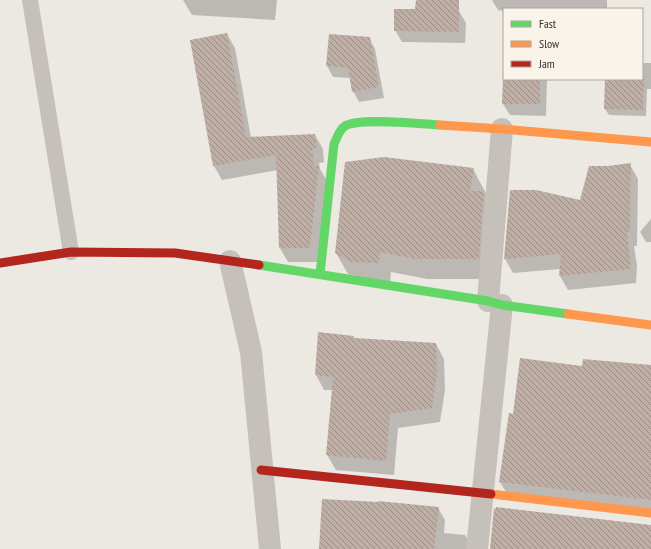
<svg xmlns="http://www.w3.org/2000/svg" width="651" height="549" font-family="'PT Sans Narrow',sans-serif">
	<defs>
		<pattern id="building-back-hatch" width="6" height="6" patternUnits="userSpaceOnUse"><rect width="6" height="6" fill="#bfaea4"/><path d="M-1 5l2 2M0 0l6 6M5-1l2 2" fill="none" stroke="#9c8e86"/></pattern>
	</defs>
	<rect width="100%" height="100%" fill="#ece8e2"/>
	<!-- shadow -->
	<g fill="#0003">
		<path d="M183,0h94l-2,20 -83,-5z"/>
		<path d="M492,0h115v9h-103v2l-6,-1z"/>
		<path d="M459,11l7,12 -1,20 -63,-1 -7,-12z"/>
		<path d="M227,34l8,14 16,90 64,-3 8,14 1,13 -5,1 1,6 7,12 -9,81h-30l-8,-14 -2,-78 -56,10 -8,-14 -22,-126z"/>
		<path d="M369,38l6,11 9,49 -25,4 -6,-11 -2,-13 -18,-1 -6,-11z"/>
		<path d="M642,63h9v26h-4l-1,27 -37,-1 -4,-6 1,-30h36z"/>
		<path d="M504,78l43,1 -1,37 -36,-1 -7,-11z"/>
		<path d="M630,165l8,14 -1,67h-3l3,19 -1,18 -68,7 -8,-14v-7l-47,4 -8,-14z"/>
		<path d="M473,169l23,43 -6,67h-63l-36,-7 -1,11 -42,-9 -12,-21z"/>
		<path d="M651,219v23h-5l-6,-10z"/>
		<path d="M354,337l1,2 81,5 8,15 1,31 -5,32 -42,6 -4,47 -58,-5 -9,-15 6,-65h-9l-8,-15z"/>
		<path d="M651,390v122l-143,-17 -8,-13 9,-67h5z"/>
		<path d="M438,508l7,12 -1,13 21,2 8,14h-153z"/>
	</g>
	<!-- building -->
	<g fill="url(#building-back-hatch)">
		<path d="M416,0h43v32l-65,-1v-22h21z"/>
		<path d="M227,33l19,104 69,-3 2,14 -5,1 1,7 1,10h5l-9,82h-31l-3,-93 -63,11 -23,-126z"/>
		<path d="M329,34l41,3 9,50 -27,5 -4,-24 -22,-2z"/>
		<path d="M503,79h37v25h-38z"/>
		<path d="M605,79h39l-1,31 -39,-1z"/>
		<path d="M384,157l90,11 -4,23h14l-5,68h-64l-35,-7 -1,11 -28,-1 -16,-9 10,-91z"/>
		<path d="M631,163l-1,69h-3l4,37 -72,7 2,-22 -57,5 6,-69h26l44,10 9,-34h19z"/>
		<path d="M318,332l36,4v2l82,5 1,31 -5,34 -42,6 -4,47 -60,-6 7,-78 -18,-2z"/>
		<path d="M520,358l62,8 1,-7 68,6v135l-152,-18 10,-69 4,1z"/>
		<path d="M322,499l56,3v-1l61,6 -5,42h-115z"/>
		<path d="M496,507l155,18v24h-161l4,-41 2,1z"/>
	</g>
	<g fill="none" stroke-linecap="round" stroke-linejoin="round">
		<!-- lane -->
		<path stroke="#c6c0ba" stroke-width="16" d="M30,0l41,252"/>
		<!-- street -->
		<g stroke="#c6c0ba" stroke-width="22">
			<path d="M230,261l21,91 19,197"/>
			<path d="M488,301l14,-172"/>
			<path d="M477,549l25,-244"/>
		</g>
		<!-- fast -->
		<g stroke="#63d668" stroke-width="9">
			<path d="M259,265l229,36 14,4 66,9"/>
			<path d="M320,274l14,-130c3,-6 5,-14 11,-18 14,-9 76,-2 95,-1"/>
		</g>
		<!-- slow -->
		<g stroke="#ff974d" stroke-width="9">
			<path d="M440,125l62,4 149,13"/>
			<path d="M568,314l83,11"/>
			<path d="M491,494l160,19"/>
		</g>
		<!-- jam -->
		<g stroke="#b3261e" stroke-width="9">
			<path d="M0,263l71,-11 104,1 84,12"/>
			<path d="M261,470l230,24"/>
		</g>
	</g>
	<!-- legend -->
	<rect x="503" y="8" width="140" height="72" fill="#f9f3e9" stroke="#aba49c"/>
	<rect x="511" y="21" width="20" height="6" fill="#63d668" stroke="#aba49c"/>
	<text x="539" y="28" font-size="12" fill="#362e29">Fast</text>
	<rect x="511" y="41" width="20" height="6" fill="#ff974d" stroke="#aba49c"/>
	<text x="539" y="48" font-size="12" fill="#362e29">Slow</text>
	<rect x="511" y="61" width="20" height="6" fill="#b3261e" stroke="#aba49c"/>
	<text x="539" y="68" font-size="12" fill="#362e29">Jam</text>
</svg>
